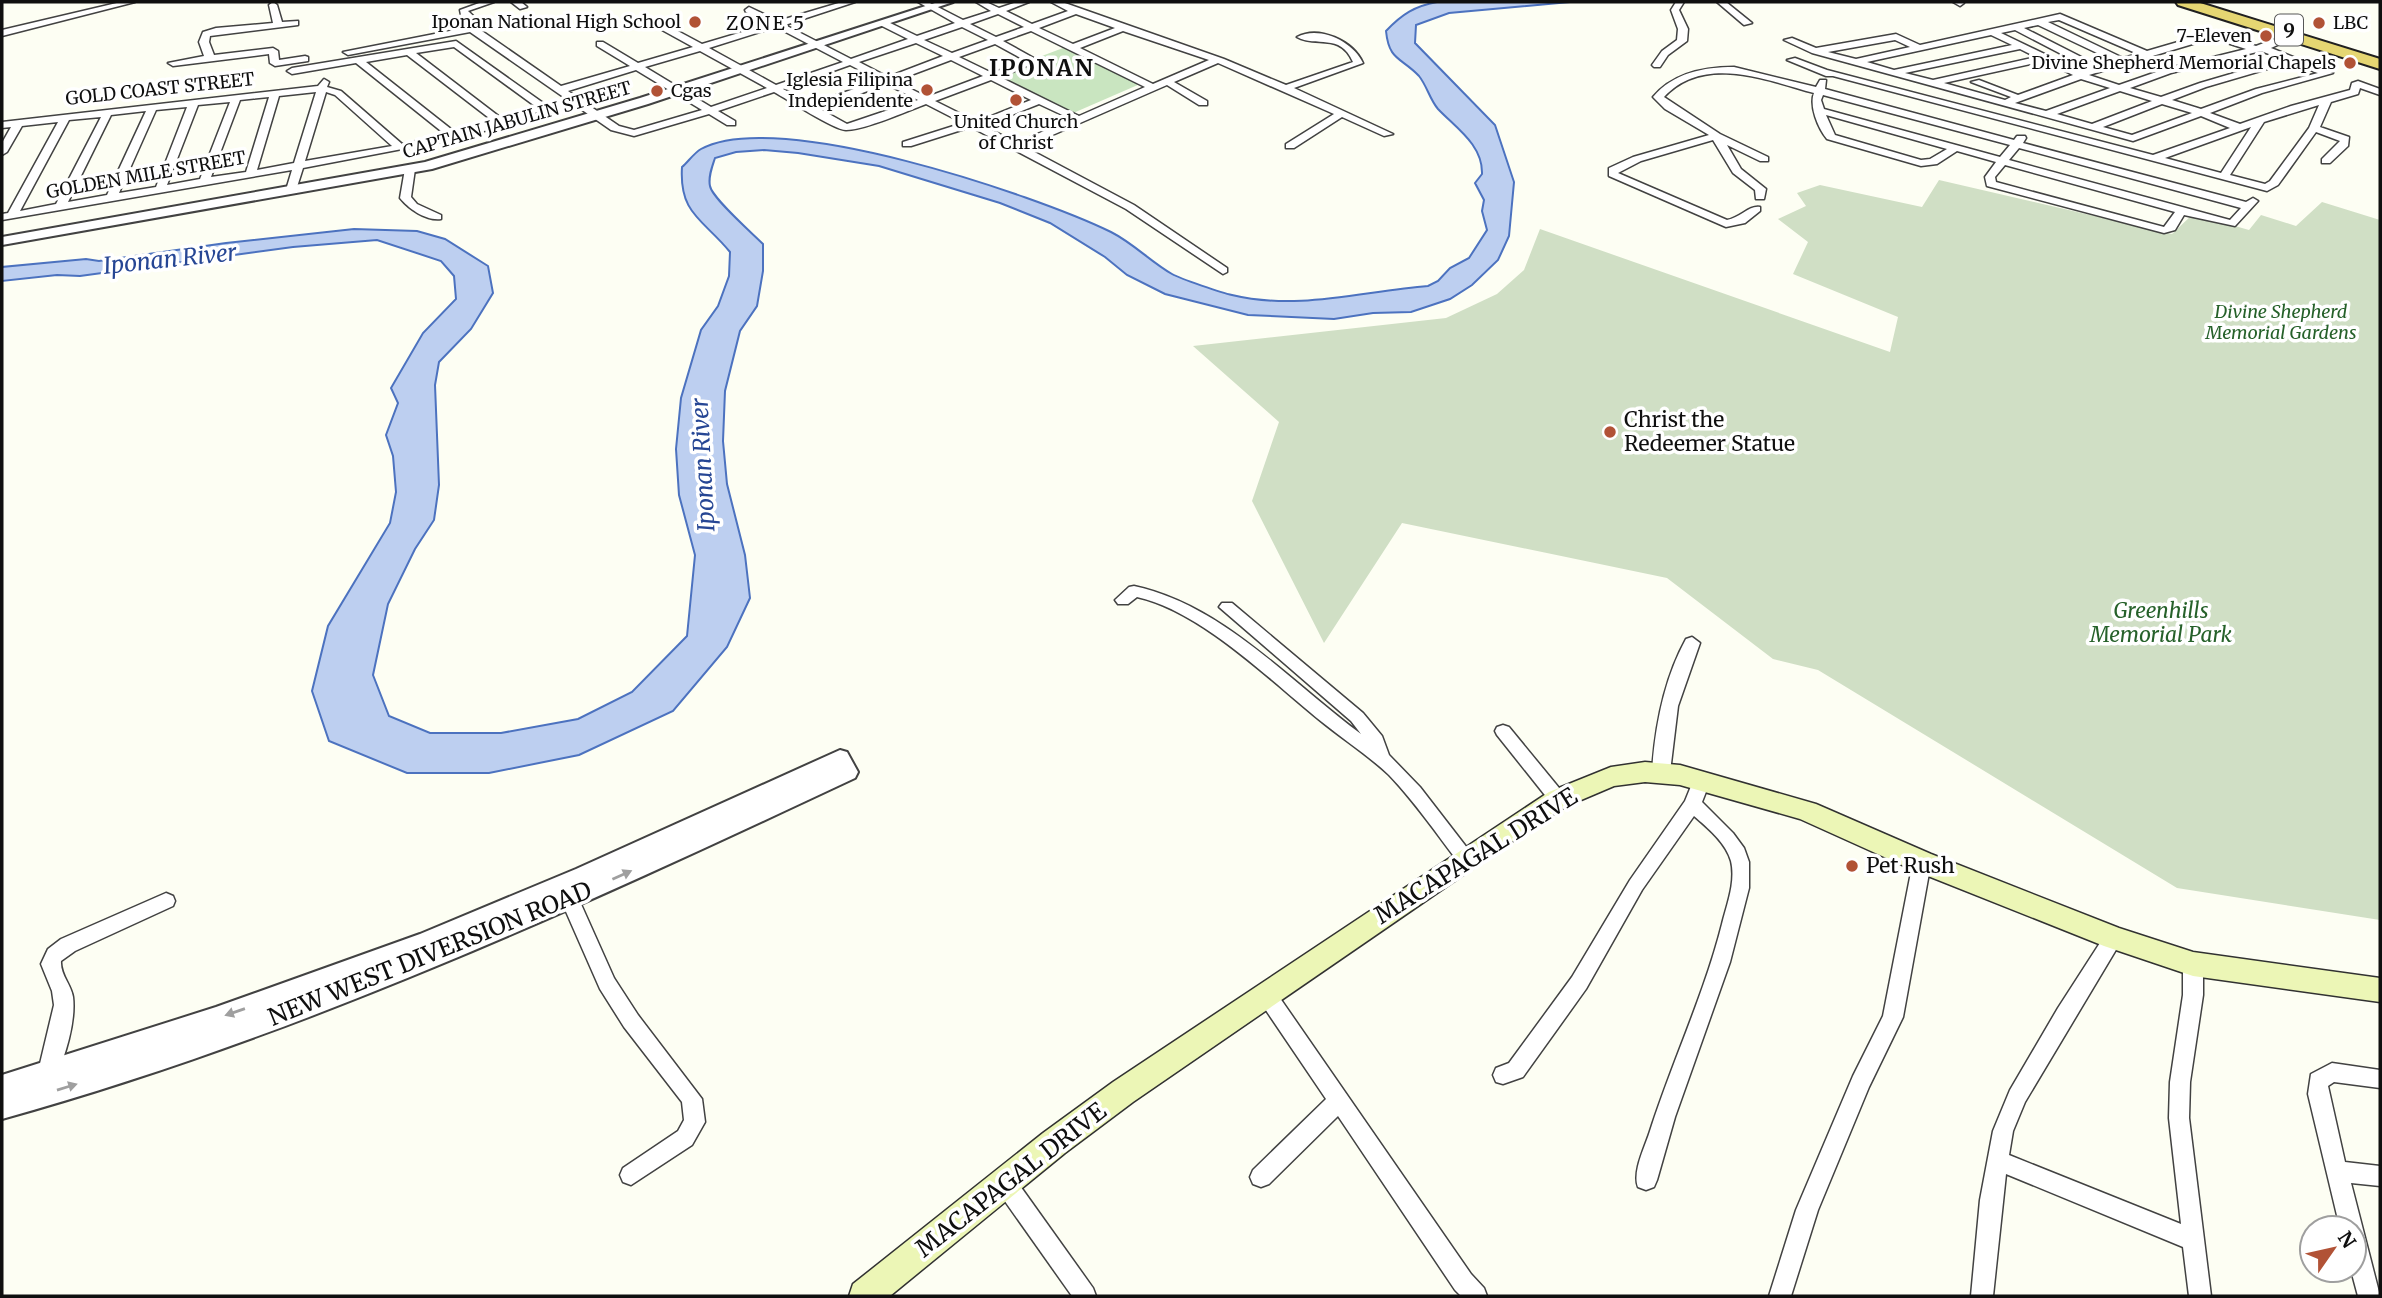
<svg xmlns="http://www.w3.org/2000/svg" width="2382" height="1298" font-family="Merriweather,serif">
	<rect width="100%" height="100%" fill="#fdfef3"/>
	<!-- green -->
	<path fill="#c9e5c0" d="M1063,48l77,36 -69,30 -80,-39z"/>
	<!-- cemetery -->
	<path fill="#d0dfc5" d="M1939,180l233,54 21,-20 56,16 12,-15 35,11 26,-24 58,18v700l-203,-32 -359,-218 -45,-11 -106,-81 -265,-55 -78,120 -72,-142 27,-79 -86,-76 253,-28 51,-24 27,-24 16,-41 350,123 8,-35 -105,-43 15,-32 -30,-23 28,-13 -9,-13 23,-8 102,22z"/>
	<!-- water -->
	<path fill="#bdcff0" stroke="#4c72bf" stroke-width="2" d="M1437,2h133l-121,11 -33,12 -1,18 80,82 19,57 -5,54 -11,24 -26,25 -22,14 -39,13 -38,1 -39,6 -86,-4 -83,-21 -38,-19 -22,-18 -55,-34 -50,-20 -121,-37 -81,-13 -34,-3 -28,2 -21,6c-3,9 -7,19 -5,28 2,12 42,47 53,58v27l-6,35 -17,25 -15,60 -2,50 4,43 18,71 5,43 -23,49 -54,64 -94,44 -90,18h-82l-78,-32 -17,-50 16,-65 62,-103 6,-31 -3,-36 -7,-21 12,-32 -7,-15 32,-55 33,-34 -2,-23 -13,-15 -64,-21 -84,7 -213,29 -23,-1 -55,6v-14l84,-8 13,2 127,-18 128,-14 63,2 28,8 43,27 5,27 -22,36 -32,33 -4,23 4,100 -5,35 -19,29 -27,55 -15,71 16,41 41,17h71l77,-14 54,-27 55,-56 8,-81 -16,-60 -3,-46 5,-51 20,-68 17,-24 11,-30 1,-24c-27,-33 -51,-38 -48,-85 6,-5 12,-14 19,-18 75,-42 334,46 410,83 22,11 40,30 61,42 9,5 50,19 60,21 66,16 131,-4 196,-9l10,-5 12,-13 19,-10 18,-28 -5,-19 2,-11 -9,-17 7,-9c1,-29 -26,-46 -44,-65 -8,-9 -11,-23 -19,-33 -18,-19 -30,-15 -33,-45 16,-17 29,-25 51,-29z"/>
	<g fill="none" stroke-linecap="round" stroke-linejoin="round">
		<defs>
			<g id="minor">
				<path d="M121,2h14l-133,34v-6z"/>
				<path d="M273,2l4,3 5,17 16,-1v4l-88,11 -1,6 5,13 59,-7 5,3 1,9 26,-4 3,1v4l-33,5 -5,-3 -1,-9 -96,12 -5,-3 36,-7 -5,-14 4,-10 13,-4 57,-5 -4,-18z"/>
				<path d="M482,2h12l-26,9 16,15 -5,3 82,57 69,-20 -33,-20v-4h6l35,21 55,-16 -40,-22v-4h6l43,23 67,-20 -23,-12 -1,-2 4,-3 29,14 64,-19h13l-70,23 66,34 57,-20 -28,-14v-4h6l31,15 38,-13 -37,-21h10l35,18 28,-9 -15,-9h10l13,6 18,-6h12l-23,9 26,13 36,-13 -17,-9h11l162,57 62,26 67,-23c-13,-30 -37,-14 -56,-25 22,-12 56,4 66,26l-69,25 99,46 -9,2 -42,-19 -48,31h-8v-4l48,-30 -116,-51 -44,19 33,19v4h-8l-32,-20 -142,62 109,58 93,63v4l-4,2 -97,-65 -155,-82 -60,19h-8v-4l60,-19 -37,-19c-19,7 -61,26 -80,26 -12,0 -59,-31 -72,-38l-56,19 17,10v4h-8l-18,-11 -75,22 -23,-6 -141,-98 -122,23 -5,-3 127,-25 3,-2 -12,-10 -1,-5zM998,14l26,13 -28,10 -26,-13zM1076,14l39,14 -42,16 -34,-16zM776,27l67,35 -67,23 -67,-37zM962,27l26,13 -36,13 -28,-13zM1031,31l114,56 -66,29 -79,-39 39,-16 -36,-20zM1123,31l86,29 -56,24 -73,-36zM916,43l27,13 -55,21 -29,-15zM995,44l31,17 -34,12 -33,-16zM700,51l67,37 -56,19 -66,-40zM951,60l32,16 -56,21 -32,-16zM850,65l29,15 -67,24 -29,-15zM636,70l66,40 -68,20 -15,-4 -51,-35zM991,80l40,20 -54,22 -42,-21zM886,84l32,16 -71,24 -27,-15zM1039,104l32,15 -54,24 -33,-17z"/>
				<path d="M511,2h10l6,5 -7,2z"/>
				<path d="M1676,2h8l-5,8 9,19 -1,12 -19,14 -8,12h-6l-2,-2 10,-14 15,-11 1,-11 -7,-19z"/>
				<path d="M1717,2h9l26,21 -8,2z"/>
				<path d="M1953,2h11v1l-4,3z"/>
				<path d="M2060,14l87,37 48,-14 23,-3 38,12 34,-13 5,3 -2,2 -22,10 62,25 -71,20 -52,20 30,11 51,-18 59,-16 2,-7 6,-2 22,8v6l-20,-7 -2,6 -27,8 -11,25 29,10 -1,9 -18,17h-8v-4l18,-18 -24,-9 -38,53 -11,6 -434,-115h-7l-39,-16 8,-2 32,12 326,85 77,-27 -29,-12 -68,25 -321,-88 -28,-13 8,-2 24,10 80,-14 24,11zM2059,20l79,34 -15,4 -75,-36zM2038,25l76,36 -15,5 -75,-38zM2015,30l75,39 -8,3 -81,-39zM1991,35l21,10 -118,25 -27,-8zM1895,40l15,7 -54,12 -28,-7zM2218,40l28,9 -81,20 -46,16 -30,-10 107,-32zM2020,49l16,8 -103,23 -28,-7zM2261,51l21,8 -82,24 -39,14 -31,-9 41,-15zM2044,61l29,14 -55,20 -39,-15 -8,2 40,15 -6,3 -61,-17zM2291,62l27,11 -62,16 -55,20 -29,-9 34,-13zM2081,79l29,9 -64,23 -31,-8zM2120,91l32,10 -60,23 -35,-10zM2162,104l30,9 -60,22 -29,-8zM2319,105l-10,23 -39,53 -5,3 -35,-9 34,-53zM2251,127l-30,46 -56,-15z"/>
				<path d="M456,41l90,64v4l-76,27 -167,32 -7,22 -5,3 -5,-3 6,-20 -290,50v-6l6,-1 50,-91 -36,4 -15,26 -5,3v-12l9,-16 -9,1v-6l316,-36 6,-7 5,3 -2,5 14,4 61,53 44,-9 -90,-72 -64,11 -5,-3 5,-3zM454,47l81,59 -34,12 -85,-65zM407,55l86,66 -37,12 -90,-71zM316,92l-22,71 -37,7 22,-74zM326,92l9,3 57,51 -87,15zM269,97l-23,75 -35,5 29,-77zM230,102l-30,77 -33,6 31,-80zM187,107l-31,80 -37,6 37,-83zM146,111l-39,84 -39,7 43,-87zM101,117l-45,87 -36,7 49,-91z"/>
				<path d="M1734,67l82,20 4,-7h6l-1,9 189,51 3,-4h8l1,2 -3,5 223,59 7,-4 5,3 -23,25 -51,-11 -9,15 -11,3 -177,-47 -2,-9 11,-15 -39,-11 -20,13 -16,2 -94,-27c-9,-11 -18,-33 -13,-46 -48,-13 -110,-39 -150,4l56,37 48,23v4h-8l-33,-16 14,24 25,20 -2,10h-8l-1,-9 -22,-17 -20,-33 -72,21 -23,12 109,47c13,-2 22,-15 33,-13v4l-15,12 -19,4 -117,-51v-8l24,-11 76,-22 -44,-26 -12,-12c20,-24 50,-30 81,-30zM1823,95l187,50 -10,12 -176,-48 -3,-9zM1826,115l121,34 -17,10 -9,1 -86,-25zM2019,148l222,60 -11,12 -221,-60zM2005,165l170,47 -11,15 -168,-45 -1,-5z"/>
				<path d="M410,166l5,3 -4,28 6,7 24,11v4c-15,2 -32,-10 -41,-21l5,-29z"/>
				<path d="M1134,586c89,19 156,96 227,148l-10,-13 -132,-114 3,-4h10l131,110 19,23 7,19 31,32 51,66 3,5 -3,5 -6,2 -6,-2c-23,-30 -44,-61 -70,-88 -21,-20 -45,-35 -67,-53 -51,-41 -121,-111 -185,-125l-9,7h-10l-3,-4 14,-13z"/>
				<path d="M1692,637l8,6 -22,63 -8,66 -3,5h-12l-3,-5c3,-45 12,-93 34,-133z"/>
				<path d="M1503,725l6,2 55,67 3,5 -3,5 -6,2 -6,-2 -55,-69 -2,-4 2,-4z"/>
				<path d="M1702,772l6,2 3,5 -9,23 31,31 11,15 5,14v26l-19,74 -55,155 -18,63 -3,7 -8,3 -8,-3c-6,-15 7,-40 12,-56 22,-69 54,-136 72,-207 5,-20 14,-42 9,-63 -5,-18 -23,-33 -37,-45l-52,74 -56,99 -63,88 -20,7 -7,-2 -3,-7 3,-7 13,-5 63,-86 58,-97 55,-79 11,-27z"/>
				<path d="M1922,855l6,2 3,5 -28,155 -34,70 -51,123 -27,86h-22l27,-86 57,-134 30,-60 30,-154 3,-5z"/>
				<path d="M569,890l7,3 38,85 24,37 64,84 3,23 -13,23 -61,40 -8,-3 -3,-7 3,-7 55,-37 6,-11 -2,-18 -58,-75 -24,-38 -40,-91 2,-5z"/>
				<path d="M166,893l7,3 2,5 -2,5 -98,45 -14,10c-1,14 10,23 12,36 3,25 -8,60 -18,82l-7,2 -7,-2 -3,-7 16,-67 -2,-14 -11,-27 7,-15 13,-10z"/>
				<path d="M2114,930l7,2 2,6 -98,164 -12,29 -4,24 172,69 -12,-106 1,-36 13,-87v-31l3,-6 7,-2 7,2 3,6v31l-13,87 -1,36 22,178h-22l-6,-49 -177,-73 -13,122h-22l9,-96 13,-69 17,-41 48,-82 49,-76z"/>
				<path d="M1266,985l7,3 198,286 13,14 3,8h-26l-6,-6 -117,-174 -69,68 -8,3 -8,-3 -3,-7 3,-7 73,-71 -67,-99 -3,-6 3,-6z"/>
				<path d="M2332,1063l48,7v18l-46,-6 -6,4 17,76 35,4v20l-29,-3 29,113h-22l-7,-26h3v-42h-14l-32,-134 3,-20z"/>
				<path d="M1005,1173l8,3 80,112 3,8h-24l-75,-106 -3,-7 3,-7z"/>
			</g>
			<g id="tertiary">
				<path d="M938,2h15l-305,102 -216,65 -430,76v-8l423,-75 215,-64z"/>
				<path d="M840,750l7,2 11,20 -3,6c-277,130 -557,259 -853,341v-44l214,-68 204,-73 156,-65z"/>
			</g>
			<path id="secondary" d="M1645,762l35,3 136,39 115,50 188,74 74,24 187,26v24l-187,-26 -89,-30 -191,-76 -113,-51 -120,-34 -35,-3 -31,4 -47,20 -31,19 -403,277 -68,51 -175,143h-41l4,-12 190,-151 70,-51 436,-290 62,-25z"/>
			<path id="trunk" d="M2176,2h21l183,57v10l-202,-64z"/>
		</defs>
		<!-- minor casing -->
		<use href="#minor" stroke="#424242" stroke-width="3"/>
		<!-- tertiary casing -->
		<use href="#tertiary" stroke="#424242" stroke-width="4"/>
		<!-- secondary casing -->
		<use href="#secondary" stroke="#313131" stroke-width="3"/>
		<!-- trunk casing -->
		<use href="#trunk" stroke="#202020" stroke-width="4"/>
		<!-- minor -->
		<use href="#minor" fill="#fff" fill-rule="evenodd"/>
		<!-- tertiary -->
		<use href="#tertiary" fill="#fff" fill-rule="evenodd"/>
		<!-- secondary -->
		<use href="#secondary" fill="#ecf6b6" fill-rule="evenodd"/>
		<!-- trunk -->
		<use href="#trunk" fill="#e5d672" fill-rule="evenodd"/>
	</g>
	<!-- one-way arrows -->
	<defs><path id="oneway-solid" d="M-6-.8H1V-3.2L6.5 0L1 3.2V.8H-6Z" transform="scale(1.75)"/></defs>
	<g fill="#9f9f9f">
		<use href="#oneway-solid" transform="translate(622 875) rotate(-24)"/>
		<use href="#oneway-solid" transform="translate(235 1012) rotate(161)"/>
		<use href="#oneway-solid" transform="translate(67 1087) rotate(-17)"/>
	</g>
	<!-- markers -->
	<g fill="#b15236" stroke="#fff" stroke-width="2.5">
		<circle cx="695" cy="22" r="7"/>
		<circle cx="2319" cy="23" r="7"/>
		<circle cx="2266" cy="36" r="7"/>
		<circle cx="2350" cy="63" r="7"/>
		<circle cx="927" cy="90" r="7"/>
		<circle cx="657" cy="91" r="7"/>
		<circle cx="1016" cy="100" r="7"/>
		<circle cx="1610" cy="432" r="7"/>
		<circle cx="1852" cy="866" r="7"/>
	</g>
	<g text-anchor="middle" stroke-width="7" stroke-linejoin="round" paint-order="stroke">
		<!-- far-poi labels -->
		<g font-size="18" fill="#0f0f0f" stroke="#fff" text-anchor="end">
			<text x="681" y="28">Iponan National High School</text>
			<text x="2333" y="29" text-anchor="start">LBC</text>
			<text x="2252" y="42">7-Eleven</text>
			<text x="2336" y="69">Divine Shepherd Memorial Chapels</text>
			<text x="913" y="86">Iglesia Filipina<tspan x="913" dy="21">Indepiendente</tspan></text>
			<text x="671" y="97" text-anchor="start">Cgas</text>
			<text x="1016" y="128" text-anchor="middle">United Church<tspan x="1016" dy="21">of Christ</tspan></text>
		</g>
		<!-- far-street labels -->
		<g font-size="18" fill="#0f0f0f" stroke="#fff">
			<text transform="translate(160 89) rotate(-6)" y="6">GOLD COAST STREET</text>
			<text transform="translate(517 120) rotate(-16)" y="6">CAPTAIN JABULIN STREET</text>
			<text transform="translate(146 175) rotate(-10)" y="6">GOLDEN MILE STREET</text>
		</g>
		<!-- far-park labels -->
		<g font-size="18" font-style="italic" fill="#26612a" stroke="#fff">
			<text x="2281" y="318">Divine Shepherd<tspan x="2281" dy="21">Memorial Gardens</tspan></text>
		</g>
		<!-- far-neighbourhood labels -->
		<g font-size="19" letter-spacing="2" fill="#0f0f0f" stroke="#fff">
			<text x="766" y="30">ZONE 5</text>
		</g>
		<!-- shield labels -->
		<rect fill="#fff" stroke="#575757" stroke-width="2" x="2275" y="14.5" width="28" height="31" rx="5"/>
		<g font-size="19" font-weight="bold" fill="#0f0f0f">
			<text x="2289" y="37">9</text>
		</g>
		<!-- poi labels -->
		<g font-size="21" fill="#0f0f0f" stroke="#fff" text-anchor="start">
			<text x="1624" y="427">Christ the<tspan x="1624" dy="24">Redeemer Statue</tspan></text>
			<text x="1866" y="873">Pet Rush</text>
		</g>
		<!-- park labels -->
		<g font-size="21" font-style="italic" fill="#26612a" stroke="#fff">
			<text x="2161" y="618">Greenhills<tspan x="2161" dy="24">Memorial Park</tspan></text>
		</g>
		<!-- far-district labels -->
		<g font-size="23" font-weight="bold" letter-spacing="2" fill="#0f0f0f" stroke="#fff">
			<text x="1042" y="76">IPONAN</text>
		</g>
		<!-- water labels -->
		<g font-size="23" font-style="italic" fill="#264694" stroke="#fff">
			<text transform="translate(170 259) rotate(-6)" y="8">Iponan River</text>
			<text transform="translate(703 465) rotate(-93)" y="8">Iponan River</text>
		</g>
		<!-- near-street labels -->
		<g font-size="24" fill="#0f0f0f" stroke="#fff">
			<text transform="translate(1476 856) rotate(-32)" y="8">MACAPAGAL DRIVE</text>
			<text transform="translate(430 954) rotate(-22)" y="8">NEW WEST DIVERSION ROAD</text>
			<text transform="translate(1011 1180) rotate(-38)" y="8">MACAPAGAL DRIVE</text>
		</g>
	</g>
	<!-- border -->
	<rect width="2382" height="1298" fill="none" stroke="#0f0f0f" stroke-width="7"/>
	<!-- north arrow -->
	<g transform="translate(2333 1249) rotate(56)"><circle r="33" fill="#ffffff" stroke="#9f9f9f" stroke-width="2"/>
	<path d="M0-5L12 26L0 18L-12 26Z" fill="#b15236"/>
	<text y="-10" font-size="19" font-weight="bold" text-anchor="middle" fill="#0f0f0f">N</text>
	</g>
</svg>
